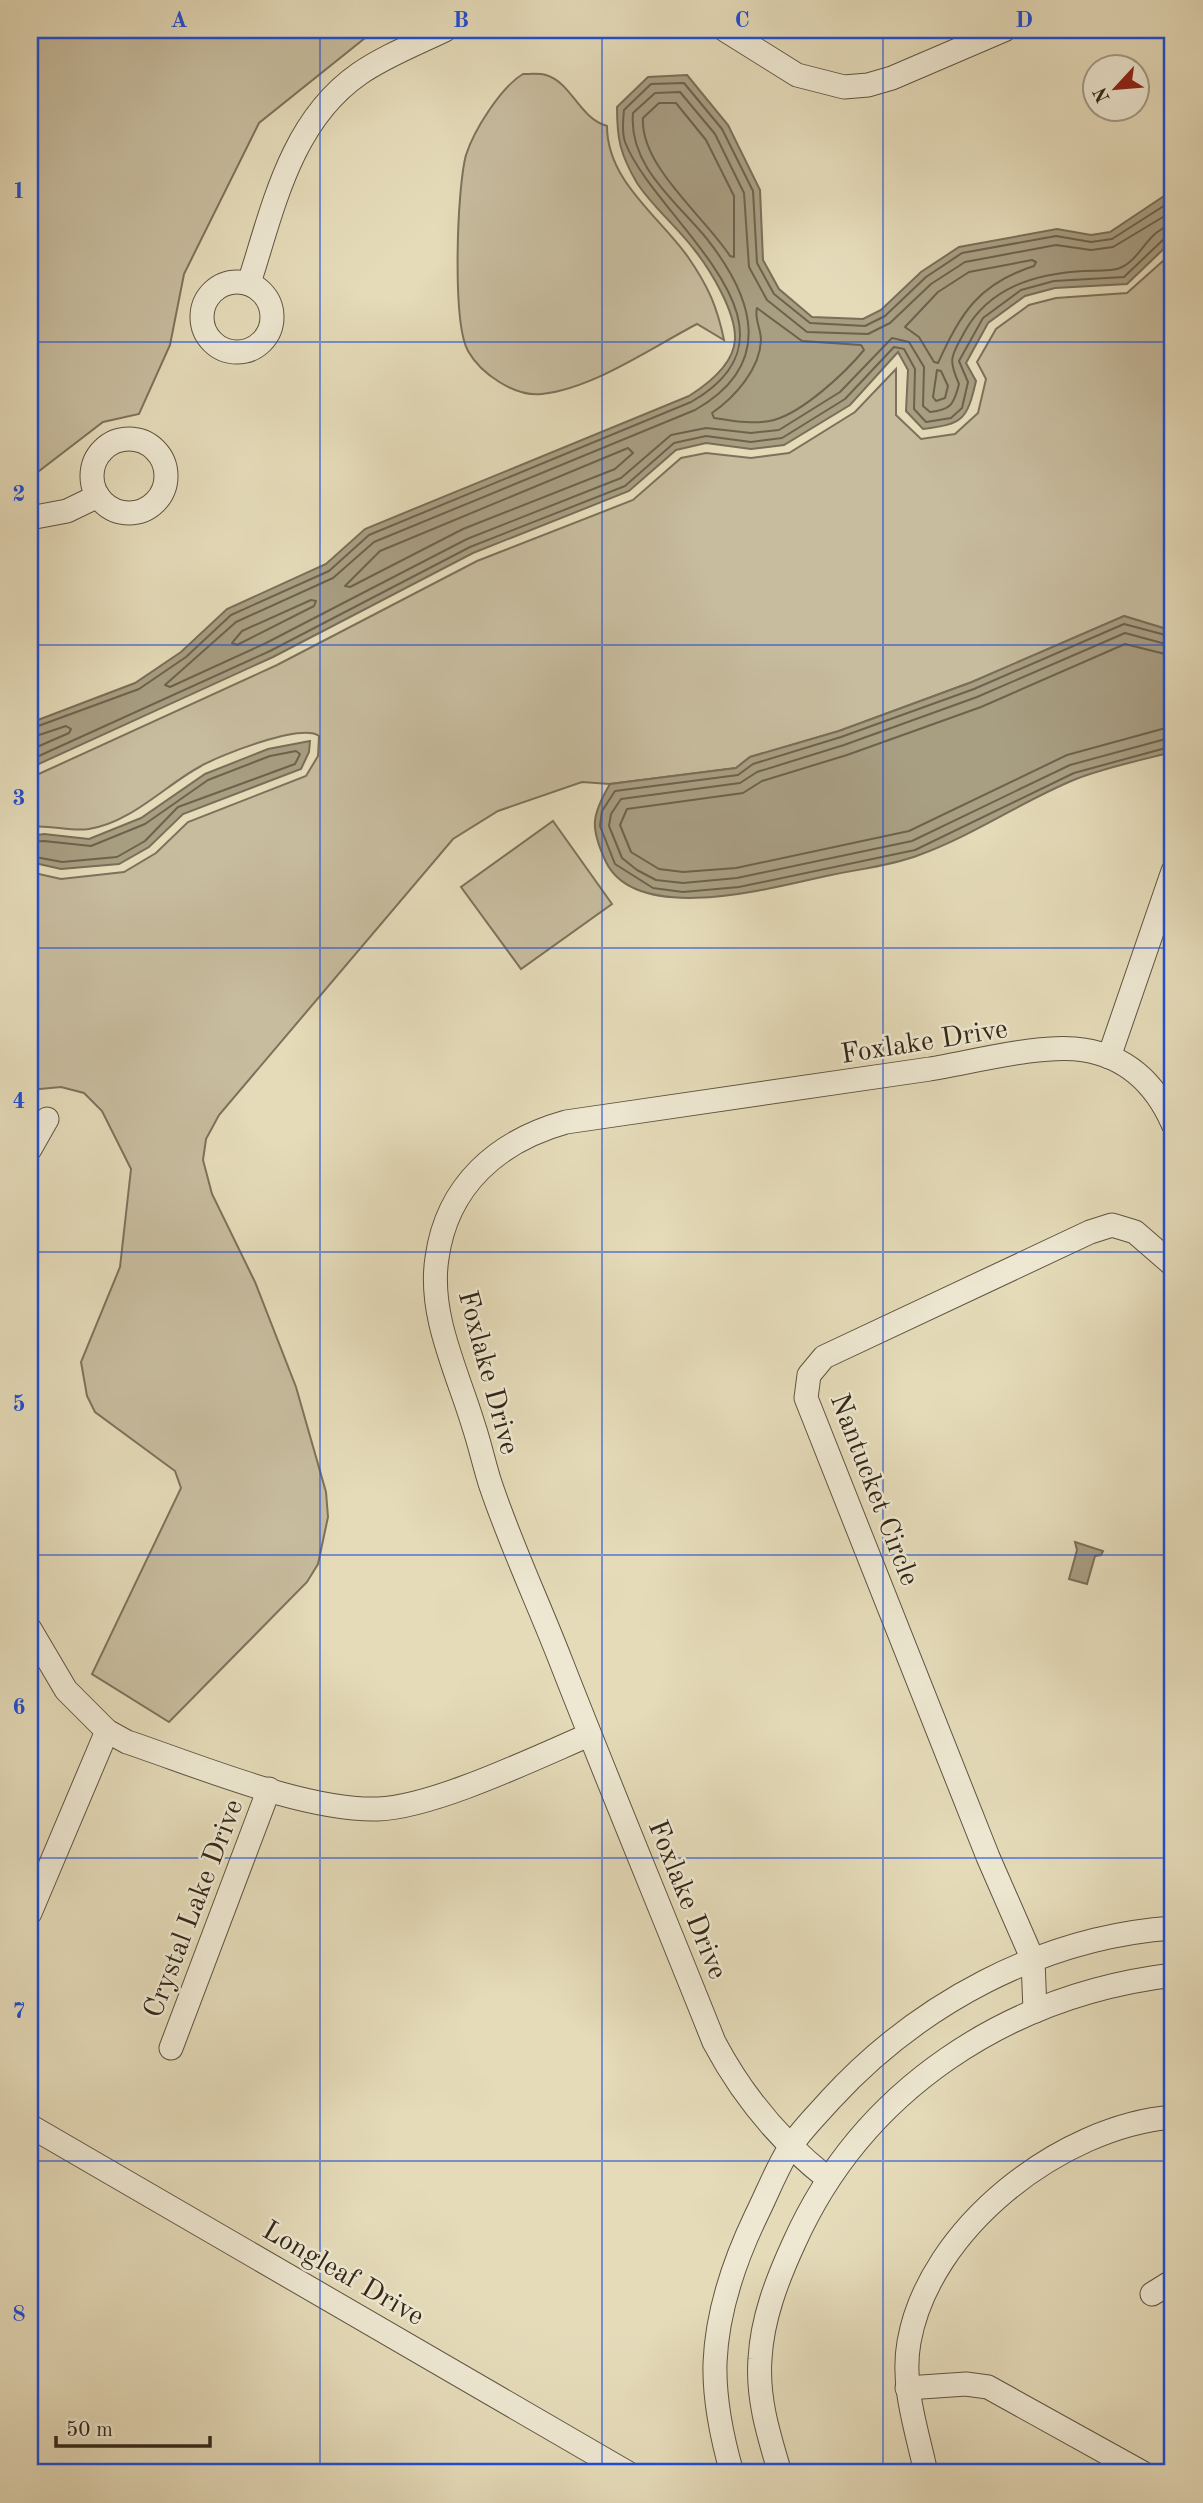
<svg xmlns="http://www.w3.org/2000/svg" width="1203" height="2503" font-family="'Old Standard TT',serif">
	<rect width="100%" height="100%" fill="#e5dbb9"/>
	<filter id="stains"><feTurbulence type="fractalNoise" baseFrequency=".00286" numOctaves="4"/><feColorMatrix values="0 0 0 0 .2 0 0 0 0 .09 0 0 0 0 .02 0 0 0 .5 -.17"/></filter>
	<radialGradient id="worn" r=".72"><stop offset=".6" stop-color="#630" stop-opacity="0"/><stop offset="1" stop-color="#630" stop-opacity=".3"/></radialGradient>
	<!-- green -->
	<g fill="#c7bc9e" stroke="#7c725b" stroke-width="2">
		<path d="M30,30h345l-116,93 -75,151 -14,71 -31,69 -36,8 -73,56z"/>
		<path d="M523,74c7,0 17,-1 23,1 26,8 33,43 61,51 0,55 52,90 81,131 20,29 29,49 36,83l-27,-16c-46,24 -103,64 -155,70 -27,3 -61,-20 -74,-43 -16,-29 -11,-163 -2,-196 8,-25 35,-68 57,-81z"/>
		<path d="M1173,252v379l-49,-15 -152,66 -133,49 -89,26 -14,11 -126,16 -28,-2 -84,29 -45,28 -234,276 -13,24 -3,21 9,34 43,88 41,105 30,105 2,25 -10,47 -11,18 -138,140 -77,-48 89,-186 -6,-17 -80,-59 -8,-16 -6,-34 39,-95 11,-98 -29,-58 -18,-18 -23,-6 -31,3v-218l31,7 63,-7 32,-19 32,-31 118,-46 12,-20 1,-20c-17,-13 -99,19 -118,30 -37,20 -69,56 -112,63 -19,3 -40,-5 -59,-2v-49l247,-113 200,-104 156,-61 48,-42 25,-5 45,5 38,-5 66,-41 41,-43v46l25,24 34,-5 23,-21 8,-34 -9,-17 19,-33 33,-24 27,-7 71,-5z"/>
		<path d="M553,821l59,83 -91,65 -60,-82z"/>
	</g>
	<!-- water -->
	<g fill="#a89e82" stroke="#796e58" stroke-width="2">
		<path d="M687,75l41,50 32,65 3,70 16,29 33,28 51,2 18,-9 40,-38 38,-25 98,-18 34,6 19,-3 63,-42v50l-46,44 -72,4 -30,8 -37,27 -22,40 10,18c-9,39 -13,43 -53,48l-17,-18 2,-41 -10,-18 -48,53 -66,40 -33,4 -45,-6 -30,7 -47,41 -156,62 -200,104 -243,111v-45l105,-40 46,-31 46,-43 99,-45 39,-35 324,-133c19,-12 45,-32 46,-57 1,-27 -25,-70 -42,-91 -17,-22 -41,-42 -56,-65 -17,-29 -20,-44 -20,-76l31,-30z"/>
		<path d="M1124,616l49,15v121c-32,8 -66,15 -97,27 -54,22 -102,56 -157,76 -28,11 -60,14 -88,20 -53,11 -193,52 -225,-13 -16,-34 -15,-46 4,-78l126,-16 14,-11 89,-26 133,-49z"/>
		<path d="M310,741l-1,11 -8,17 -118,45 -34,33 -30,17 -58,5 -31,-7v-26l14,-2 45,5 52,-21 64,-44 63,-25z"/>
		<path d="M1075,1542l28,9 -2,4 -6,1 -8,28 -18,-5 8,-29z"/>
	</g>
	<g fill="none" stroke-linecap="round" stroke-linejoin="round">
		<!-- shore -->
		<g stroke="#6d624d" stroke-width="2">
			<path d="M659,103h17l30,37 28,56v61l-4,-1c-25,-39 -90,-90 -87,-138z"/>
			<path d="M1173,211l-60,36 -22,3 -35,-5 -91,17 -34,22 -41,39 -22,11 -61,-2 -40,-32 -18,-33 -5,-74 -29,-59 -35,-42 -25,1 -22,20c-5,53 44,89 74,126 48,61 67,126 -12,171l-321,132 -41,36 -97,44 -71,63 5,2 96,-44 201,-104 154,-61 50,-43 35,-7 45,5 28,-3 61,-38 52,-54 17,4 15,25 -1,39 7,6c21,-2 24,-8 29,-28 -12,-27 -7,-28 6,-53 25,-44 70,-57 118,-60 10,-1 27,1 37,-3 21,-8 29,-41 53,-42"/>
			<path d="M1032,260l4,2 -2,4c-56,18 -73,47 -96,97l-4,-1 -15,-25 -14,-10 33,-35 31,-20z"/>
			<path d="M757,308l45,33 59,4 3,5c-19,23 -61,62 -90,70 -19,5 -41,1 -60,-2l-2,-5c23,-16 48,-44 49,-73 0,-11 -7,-22 -4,-32z"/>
			<path d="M937,370l4,1 7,15 -3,12 -9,3 -3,-4z"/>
			<path d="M628,448l5,5 -18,16 -152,60 -113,58 -5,-1 35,-35z"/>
			<path d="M311,600l5,1 -2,5 -77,39 -5,-2 10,-12z"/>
			<path d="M1173,637l-49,-13 -150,65 -133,48 -88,27 -15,11 -123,16 -13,20 -2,15 15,38 38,24 30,4 56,-5 176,-37 159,-77 99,-27"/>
			<path d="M1173,646l-48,-13 -148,64 -133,48 -87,27 -17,11 -119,16 -10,15 -2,12 13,32 15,12 19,10 27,3 54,-5 175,-37 158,-76 103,-28"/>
			<path d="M1173,656l-48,-12 -144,63 -134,48 -85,26 -19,12 -116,16 -7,16 11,27 28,17 24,3 53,-4 173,-37 158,-76 106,-29"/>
			<path d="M30,729l109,-40 47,-32 45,-42 98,-44 40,-36 322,-133c130,-74 -36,-182 -66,-260 -3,-9 -2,-23 -1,-32l27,-26 33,-1 38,46 31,62 4,72 17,31 36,29 55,3 20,-10 41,-39 36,-24 94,-17 35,6 21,-3 61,-39"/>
			<path d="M30,738l36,-12 5,3 -2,4 -39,17"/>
			<path d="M30,760l240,-109 200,-104 155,-61 49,-43 32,-7 45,6 31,-4 63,-39 49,-52 10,2 11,20 -1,40 12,13 25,-4 11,-10 6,-26 -9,-21 24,-43 38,-28 33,-9 70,-4 42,-40 7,-2"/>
			<path d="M30,842l14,-1 47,5 54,-22 63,-44 62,-24 26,-5 4,3 -5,10 -117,43 -33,34 -28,16 -55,5 -32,-6"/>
		</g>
		<defs>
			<g id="minor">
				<path d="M725,30l72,45 47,12 24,-2 24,-7 112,-48"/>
				<circle cx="237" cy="317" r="35"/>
				<path d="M249,283c24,-74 41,-161 110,-209 26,-18 57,-30 86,-44"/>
				<circle cx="129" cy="476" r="37"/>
				<path d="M30,518l37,-7 31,-15"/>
				<path d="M1109,1057l64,-186"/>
				<path d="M30,1149l17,-30"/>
				<path d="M30,1629l36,61 41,41 20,11c72,24 178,69 251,67 56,-2 157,-51 211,-74"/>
				<path d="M30,1913l77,-182"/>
				<path d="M1035,2011l-2,-51 -45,-103 -182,-459 3,-23 15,-18 266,-125 22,-7 23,7 38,33"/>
				<path d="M171,2048l98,-259"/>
				<path d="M30,2126l598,347"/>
				<path d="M827,2178c-48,-38 -84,-81 -113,-136 -51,-128 -104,-255 -154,-383 -23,-59 -50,-116 -70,-176 -6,-19 -10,-38 -16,-56 -16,-54 -46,-112 -37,-169 10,-73 61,-117 129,-136 122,-17 243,-35 364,-53 43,-7 113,-26 154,-19 44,7 72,35 89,74"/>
				<path d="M1152,2294l21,-13"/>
				<path d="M907,2388l59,-4 22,3 155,86"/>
				<path d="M732,2473c-10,-35 -18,-72 -17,-110 2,-52 19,-101 41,-147 11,-22 20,-46 33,-67 11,-18 27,-33 41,-49 88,-96 212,-163 343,-172"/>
				<path d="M780,2473c-11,-37 -23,-74 -20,-114 2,-40 17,-79 34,-116 69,-154 214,-248 379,-268"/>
				<path d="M926,2473c-9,-43 -25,-87 -17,-131 20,-114 152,-216 264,-225"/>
			</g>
		</defs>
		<!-- minor casing -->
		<use href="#minor" stroke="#5f5440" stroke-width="25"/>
		<!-- minor -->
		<use href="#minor" stroke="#eee8d2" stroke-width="23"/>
	</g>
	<!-- grid -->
	<path fill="none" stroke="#1d4ed8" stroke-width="2" stroke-opacity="0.55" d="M320,30v2443M602,30v2443M883,30v2443M30,342h1143M30,645h1143M30,948h1143M30,1252h1143M30,1555h1143M30,1858h1143M30,2161h1143"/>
	<g text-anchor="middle" stroke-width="5" stroke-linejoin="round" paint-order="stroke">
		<!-- street labels -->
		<g font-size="28" fill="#322718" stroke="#eee8d2">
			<text transform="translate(924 1040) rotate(-9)" y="10">Foxlake Drive</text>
			<text transform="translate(490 1372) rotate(75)" y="10">Foxlake Drive</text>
			<text transform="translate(876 1489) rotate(69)" y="10">Nantucket Circle</text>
			<text transform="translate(689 1899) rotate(68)" y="10">Foxlake Drive</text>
			<text transform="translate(192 1908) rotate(-69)" y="10">Crystal Lake Drive</text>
			<text transform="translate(344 2272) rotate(30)" y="10">Longleaf Drive</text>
		</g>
	</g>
	<!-- margin -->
	<rect width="1203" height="2503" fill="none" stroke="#e5dbb9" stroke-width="77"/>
	<!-- north arrow -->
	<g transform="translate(1116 88) rotate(244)"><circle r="33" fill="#eee8d2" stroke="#a39b88" stroke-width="2"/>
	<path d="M0-5L12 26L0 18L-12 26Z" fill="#8f2418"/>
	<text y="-10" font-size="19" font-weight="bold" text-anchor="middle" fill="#322718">N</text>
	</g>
	<!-- scale -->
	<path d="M56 2436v10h154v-10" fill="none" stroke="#322718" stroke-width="3.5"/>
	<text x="66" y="2436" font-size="21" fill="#322718" stroke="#eee8d2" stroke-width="5" paint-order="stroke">50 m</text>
	<rect x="38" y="38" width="1126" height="2426" fill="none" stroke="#1d4ed8" stroke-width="2.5"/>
	<g font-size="23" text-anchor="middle" font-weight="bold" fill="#1d4ed8">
		<text x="179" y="27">A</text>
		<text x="461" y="27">B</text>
		<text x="742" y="27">C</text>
		<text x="1024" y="27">D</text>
		<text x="19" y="198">1</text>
		<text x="19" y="501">2</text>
		<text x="19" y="805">3</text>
		<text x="19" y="1108">4</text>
		<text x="19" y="1411">5</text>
		<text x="19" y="1714">6</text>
		<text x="19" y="2018">7</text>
		<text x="19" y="2321">8</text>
	</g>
	<rect width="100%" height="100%" filter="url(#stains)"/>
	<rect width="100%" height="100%" fill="url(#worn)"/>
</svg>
